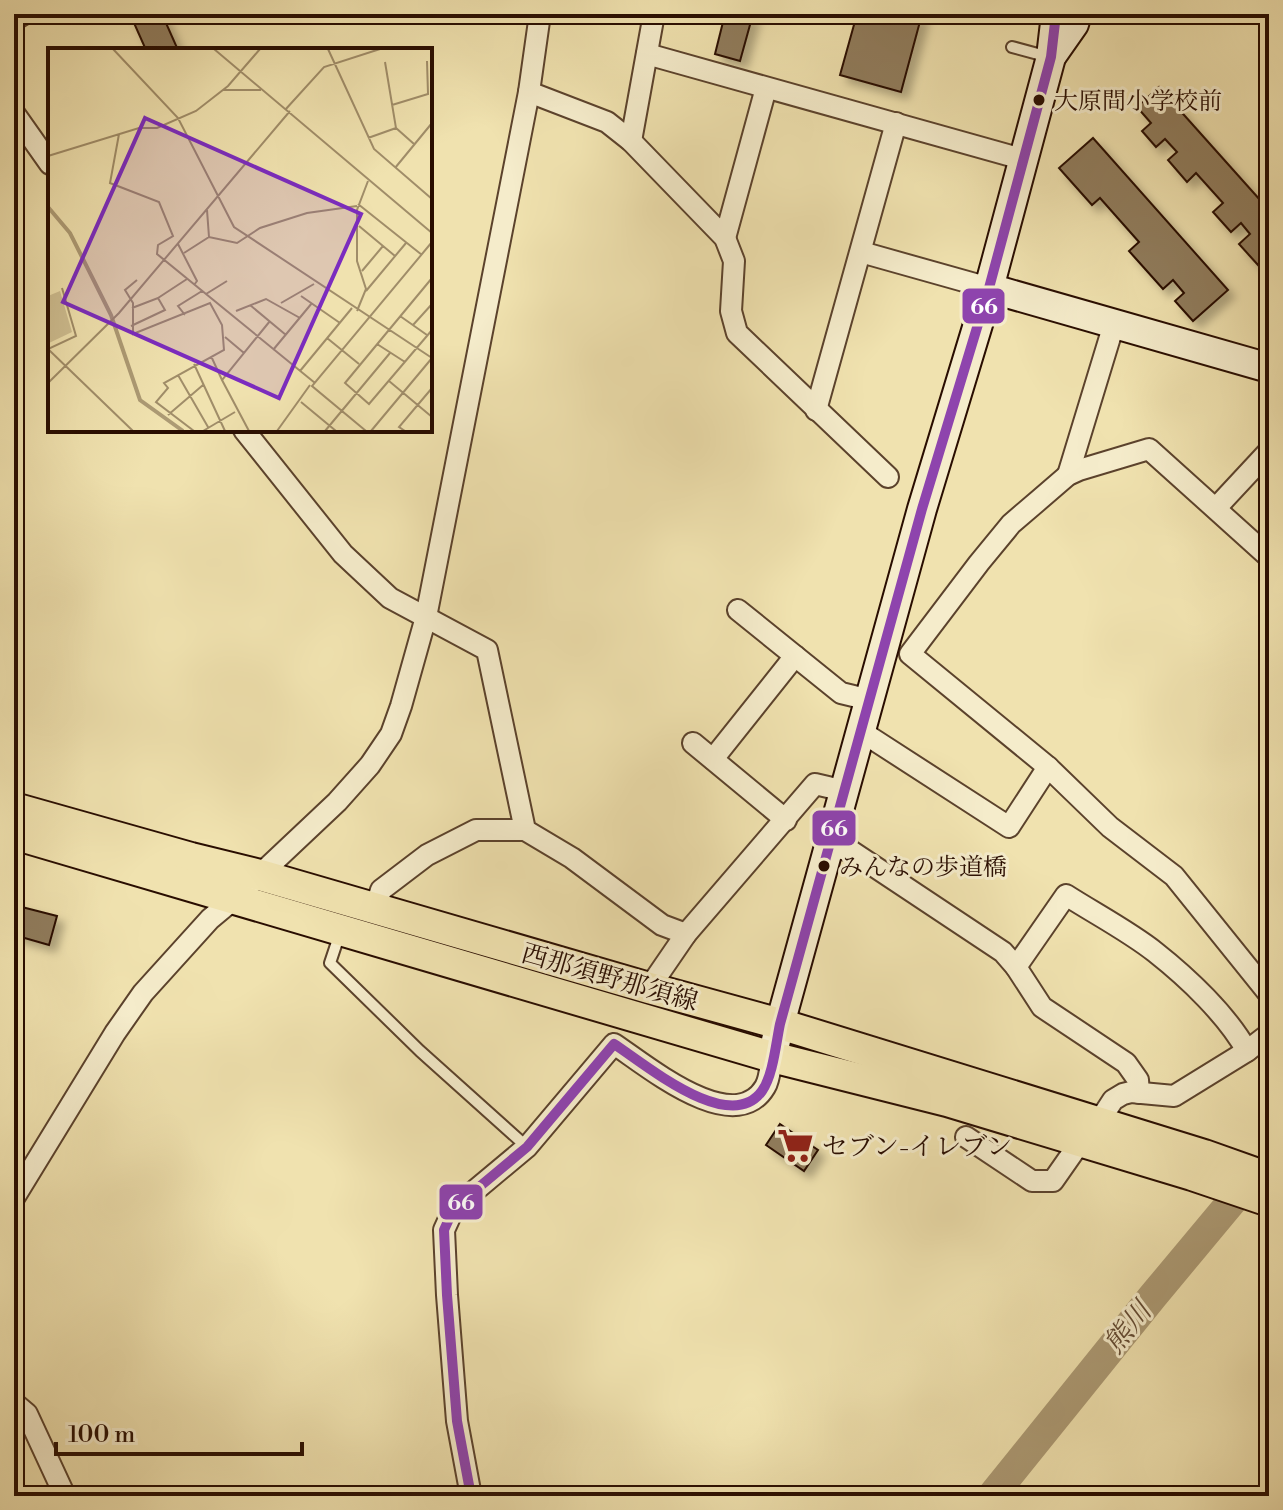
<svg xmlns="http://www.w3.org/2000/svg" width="1283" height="1510" font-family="'Libre Bodoni','Noto Serif JP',serif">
	<defs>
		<filter id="shadow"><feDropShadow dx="7" dy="7" stdDeviation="4" flood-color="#0004"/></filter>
	</defs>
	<rect width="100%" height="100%" fill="#f0e2af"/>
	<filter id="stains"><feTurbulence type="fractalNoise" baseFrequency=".0025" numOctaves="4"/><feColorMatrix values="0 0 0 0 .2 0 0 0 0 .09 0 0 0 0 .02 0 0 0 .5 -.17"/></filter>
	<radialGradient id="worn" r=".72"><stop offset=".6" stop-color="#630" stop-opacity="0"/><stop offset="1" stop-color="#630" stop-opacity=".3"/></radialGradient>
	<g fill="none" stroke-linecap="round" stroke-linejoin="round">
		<!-- river -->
		<path stroke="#ac9a74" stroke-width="30" d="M992,1496l161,-200 85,-102 20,-20"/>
	</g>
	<!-- building -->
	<g fill="#907c5b" stroke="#290d00" stroke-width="2" filter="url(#shadow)">
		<path d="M130,14h32l16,36h-32z"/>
		<path d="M725,14h28l-13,47 -25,-7z"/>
		<path d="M857,14h65l-21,78 -61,-17z"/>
		<path d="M1159,87l110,123v45l-11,10 -19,-21 11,-10 -9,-11 -10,9 -18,-20 10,-9 -27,-30 -9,9 -19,-22 9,-8 -12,-13 -9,8 -14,-16 9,-8 -14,-16z"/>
		<path d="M1093,138l135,152 -35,31 -18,-20 9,-8 -11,-13 -10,9 -34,-38 10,-9 -39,-44 -8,7 -33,-37z"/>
		<path d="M14,905l43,11 -8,29 -35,-10z"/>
		<path d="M780,1124l38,26 -14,21 -38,-26z"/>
	</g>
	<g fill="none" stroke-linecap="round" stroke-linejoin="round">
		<defs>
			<g id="lane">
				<path d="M1012,47l37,10"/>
				<path d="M340,933l-10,30 90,88 107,96"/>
			</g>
			<g id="street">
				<path d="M14,20l10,-6"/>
				<path d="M647,54l375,105"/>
				<path d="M529,92l78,30 24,19 94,97 9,23 -3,50 6,22 151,144"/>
				<path d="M14,113l36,51"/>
				<path d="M631,141l23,-127"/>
				<path d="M725,238l41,-150"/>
				<path d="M861,252l128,36"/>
				<path d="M816,410l80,-287"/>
				<path d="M244,430l99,124 47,44 97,52 38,180 47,28 90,67 24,9"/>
				<path d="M1068,475l46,-151"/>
				<path d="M1216,508l53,-57"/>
				<path d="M1269,557l-120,-108 -70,21 -11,5 -29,25 -28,24 -32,39 -69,91 138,113 62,60 64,49 95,118"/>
				<path d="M738,610l103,83 29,7"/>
				<path d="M862,732l147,95 39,-60"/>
				<path d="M693,743l93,77"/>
				<path d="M713,759l82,-103"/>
				<path d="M829,846l22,5 152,101 13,15"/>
				<path d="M375,909l6,-19 46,-35 49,-25h49"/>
				<path d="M649,988l37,-54 129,-150 30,7"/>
				<path d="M1139,1093l-1,-13 -12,-17 -84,-56 -26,-40 50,-72c28,18 64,37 89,57 33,26 72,63 92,99"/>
				<path d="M966,1137l66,44h21l28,-40 17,-18 15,-23 10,-6 8,-2 43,4 73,-45 22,-17"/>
				<path d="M14,1198l101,-165 28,-40 67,-74 24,-20 103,-97 33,-37 21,-31 10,-28 25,-89 103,-525 11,-78"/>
				<path d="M14,1403l13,11 38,82"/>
				<path d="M471,1496l-14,-75 -10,-126 -3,-65 10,-22 73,-61 87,-103c32,21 120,95 151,43 5,-8 5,-20 7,-30"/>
			</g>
			<g id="secondary">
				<path d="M1053,54l21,-30 3,-10"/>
				<path d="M989,288l280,80"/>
				<path d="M772,1057l8,-33 142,-515 67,-221 62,-231 5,-43"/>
			</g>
			<g id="primary">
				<path d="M14,808l177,50 69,17 389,113 131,36 424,131 65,23"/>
				<path d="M14,834l758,223 175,44 245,74 77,26"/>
			</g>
		</defs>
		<!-- lane casing -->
		<use href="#lane" stroke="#5b422c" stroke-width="14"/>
		<!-- street casing -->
		<use href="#street" stroke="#5b422c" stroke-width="24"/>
		<!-- secondary casing -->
		<use href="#secondary" stroke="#290d00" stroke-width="32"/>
		<!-- primary casing -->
		<use href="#primary" stroke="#290d00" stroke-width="34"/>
		<!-- lane -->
		<use href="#lane" stroke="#f5eccb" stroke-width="10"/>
		<!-- street -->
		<use href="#street" stroke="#f5eccb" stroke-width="20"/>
		<!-- secondary -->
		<use href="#secondary" stroke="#f5eccb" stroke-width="28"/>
		<!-- primary -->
		<use href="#primary" stroke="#f0e2af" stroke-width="30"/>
		<defs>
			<path id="bus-1" d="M471,1496l-14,-75 -10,-126 -3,-65 10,-22 73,-61 87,-103c31,20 116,92 148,47 11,-15 14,-48 18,-67l142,-515 67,-221 62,-231 5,-43"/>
		</defs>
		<!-- bus-1 casing -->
		<use href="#bus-1" stroke="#f5eccb" stroke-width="16"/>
		<!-- bus-1 -->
		<use href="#bus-1" stroke="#8e44ad" stroke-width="10"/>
	</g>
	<!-- icons -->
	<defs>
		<symbol id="supermarket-bare" viewBox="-9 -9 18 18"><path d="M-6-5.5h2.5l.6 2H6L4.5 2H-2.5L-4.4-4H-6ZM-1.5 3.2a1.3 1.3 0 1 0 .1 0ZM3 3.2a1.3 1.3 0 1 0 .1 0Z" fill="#8f2418" stroke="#f5eccb" stroke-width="2.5" paint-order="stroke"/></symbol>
	</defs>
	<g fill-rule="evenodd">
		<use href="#supermarket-bare" x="770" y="1120" width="51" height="51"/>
	</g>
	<!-- markers -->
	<g fill="#290d00" stroke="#f5eccb" stroke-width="3">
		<circle cx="1039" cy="100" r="7"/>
		<circle cx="824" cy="866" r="7"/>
	</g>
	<g text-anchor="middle" stroke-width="6" stroke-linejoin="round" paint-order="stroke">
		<!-- bus labels -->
		<g font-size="24" fill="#290d00" stroke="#f5eccb" text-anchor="start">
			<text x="1054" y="109">大原間小学校前</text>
			<text x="839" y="875">みんなの歩道橋</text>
		</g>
		<!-- street labels -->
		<g font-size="26" fill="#290d00" stroke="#f5eccb">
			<text transform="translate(610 977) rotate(16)" y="9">西那須野那須線</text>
		</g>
		<!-- poi labels -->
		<g font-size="26" fill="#290d00" stroke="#f5eccb" text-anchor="start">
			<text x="822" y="1155">セブン-イレブン</text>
		</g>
		<!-- water labels -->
		<g font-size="28" font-style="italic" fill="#644c34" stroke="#f5eccb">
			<text transform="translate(1127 1327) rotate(-51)" y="10">熊川</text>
		</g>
	</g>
	<!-- overview -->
	<g transform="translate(48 48)">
		<rect width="384" height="384" fill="#f0e2af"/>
		<path d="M12,243l12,41 -23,11 -1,-47z" fill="#cebe91"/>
		<path fill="none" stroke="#ac9a74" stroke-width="4" d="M0,159l22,26 41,82 29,85 43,31"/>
		<path fill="none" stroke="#a08d69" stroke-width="2" d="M65,1l65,69 56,109 198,131M166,1l218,184M280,1l46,100 58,50M175,42h38M344,57l36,-11 -1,-33M237,62l39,-43 56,-18M348,80l18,16M71,86l-9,49 49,19 14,34 -15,9 -1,9 158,129M320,90l28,-10 -11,-66M0,108l91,-28h18l39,-17 32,-25 32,-37M347,120l37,-45M310,156l64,51M159,162l2,27M311,178l36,30M130,196l19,37 -3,4M136,205l25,-16 28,6 23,-15 47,-15 50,-7M314,223l21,-25M384,230l-87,105 24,21 63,-74M89,232l-12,10 8,13v31l77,-31 12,22 2,25 -60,33 4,5 -12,14 38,29M14,240l14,48 -28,13 85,82M318,243l40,-48M158,246l21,-13M253,248l39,27M110,250l29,-19M233,255l33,-19M202,257l36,30M188,263l30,-12 34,19M309,263l9,-22 -9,-28v-51l11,-29M137,267l-7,-9 24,-15M352,268l27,19M365,277l19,-21M83,278l34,-16 -7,-12 -26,10M177,289l19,16M279,290l32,26M329,296l28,18M225,302l39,-47M163,308l11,24M146,316l31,67M252,323l52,-63M130,327l30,52M341,333l43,36M0,335l71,-70 171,-202M253,354l35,29M120,367l35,-30M155,383l32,-19M201,383l-27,-51 48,-59M229,383l33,-46M277,383l65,-78M318,383l-54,-45 120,-144M323,383l61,-73M357,383l-6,-4 33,-39"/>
		<path fill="#7b2cbf" fill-opacity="0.15" stroke="#7b2cbf" stroke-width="4" d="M97,70l216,96 -82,184 -216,-96z"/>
		<rect width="384" height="384" fill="none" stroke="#290d00" stroke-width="4"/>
	</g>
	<g stroke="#f5eccb" stroke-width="3">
		<rect x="961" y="287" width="45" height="38" rx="8" fill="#8e44ad"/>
		<rect x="811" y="809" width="46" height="38" rx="8" fill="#8e44ad"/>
		<rect x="438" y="1183" width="46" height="38" rx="8" fill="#8e44ad"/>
	</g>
	<g font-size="22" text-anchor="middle" font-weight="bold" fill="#fff">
		<text x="984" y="314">66</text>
		<text x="834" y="836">66</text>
		<text x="461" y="1210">66</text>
	</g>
	<!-- margin -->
	<rect width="1283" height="1510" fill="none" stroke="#f0e2af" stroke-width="48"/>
	<rect x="16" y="16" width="1251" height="1478" fill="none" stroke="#290d00" stroke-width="4"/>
	<rect x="24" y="24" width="1235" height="1462" fill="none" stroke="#290d00" stroke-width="2"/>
	<!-- scale -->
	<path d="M56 1442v12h246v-12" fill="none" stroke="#290d00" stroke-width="4"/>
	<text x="68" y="1442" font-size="24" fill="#290d00" stroke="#f5eccb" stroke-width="6" paint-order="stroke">100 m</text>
	<rect width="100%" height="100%" filter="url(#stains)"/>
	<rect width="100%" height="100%" fill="url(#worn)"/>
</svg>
